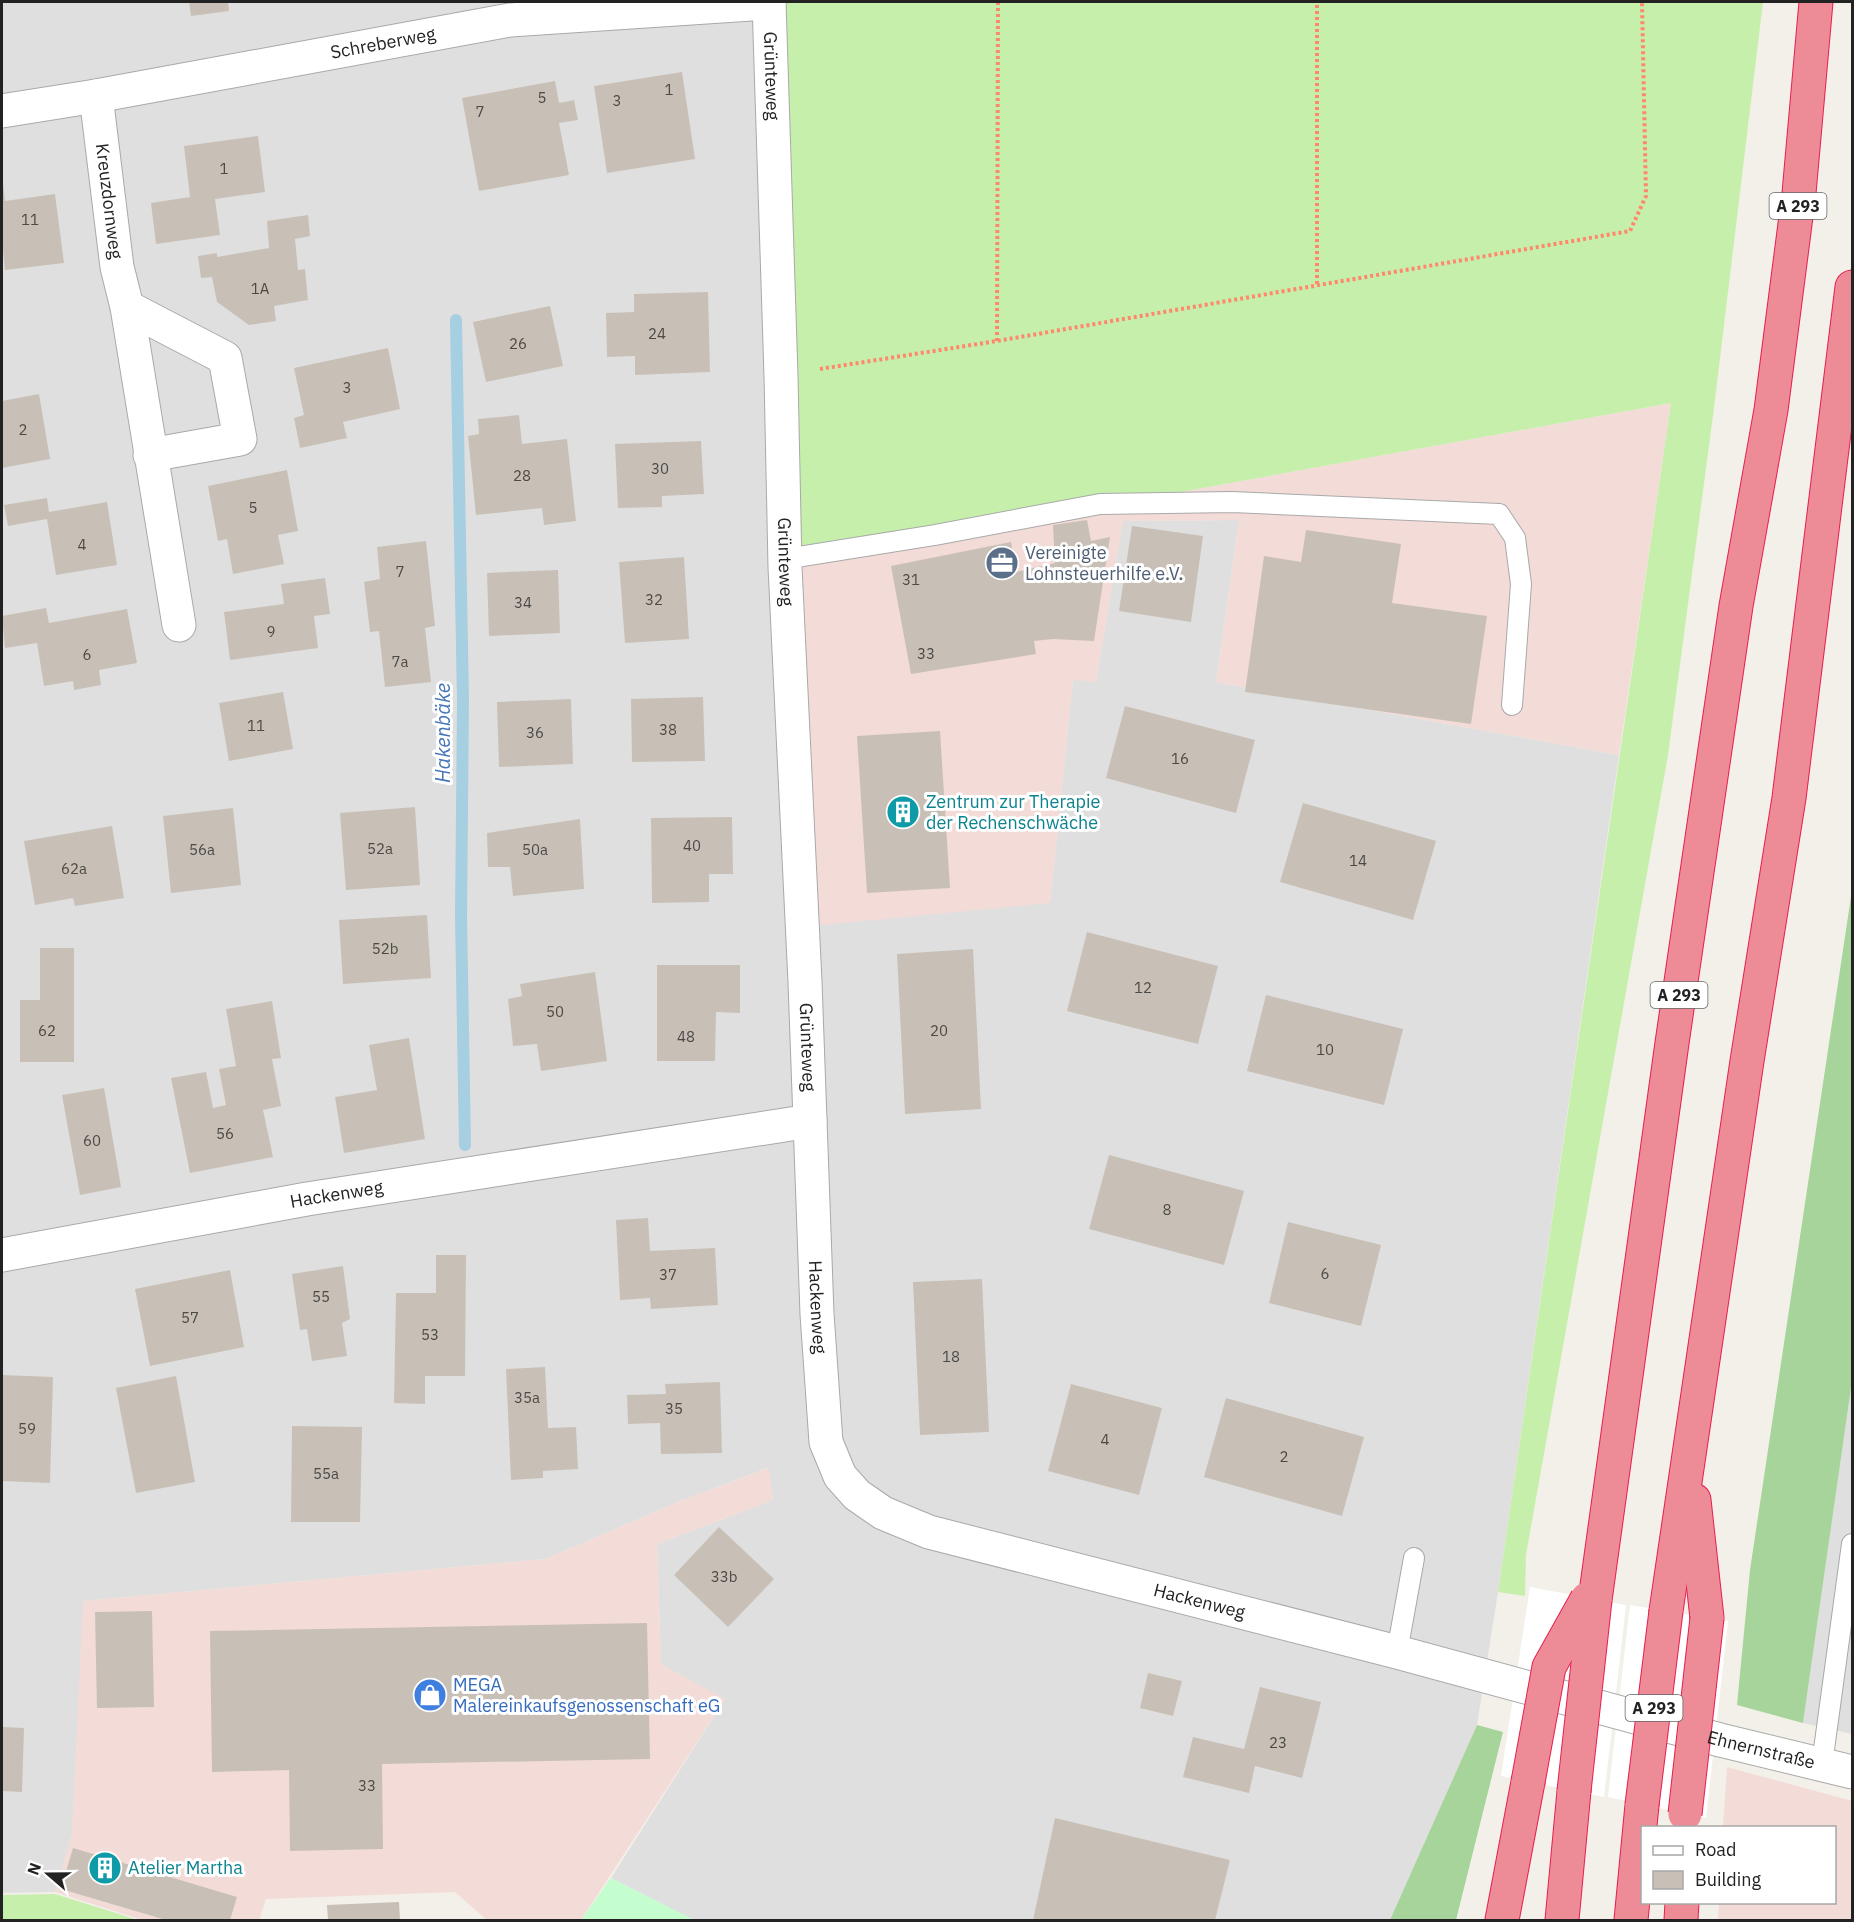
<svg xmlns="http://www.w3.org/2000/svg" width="1854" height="1922" font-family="'IBM Plex Sans',sans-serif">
	<rect width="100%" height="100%" fill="#f2f0e8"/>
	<!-- residential -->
	<g fill="#e0dfdf">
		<path d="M2,2h767l281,901 23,-224 23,3 27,-161 116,-1 -23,162 403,73 -121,837 -21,133 -87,195h-696l-83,-42 114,-179 -64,-34 -4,-121 116,-44 -5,-32 -90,34 -132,57 -462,42 -12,234 -17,57 -53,1z"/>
		<path d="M1852,1381v353l-49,-11z"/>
	</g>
	<!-- commercial -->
	<g fill="#f3dbd7">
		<path d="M1671,403l-52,352 -403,-73 23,-162 -116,1 -27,161 -23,-2 -23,223 -248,24 -17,-360 374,-71z"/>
		<path d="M769,1468l4,32 -116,44 4,120 64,35 -144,221h-94l-32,-28 -189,7 -7,21h-117l-87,-28 17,-57 11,-234 463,-42 132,-57z"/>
		<path d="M1727,1767l125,34v119h-134l1,-17 115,-1v-74l-111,-1z"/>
	</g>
	<!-- grass -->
	<g fill="#c7efac">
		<path d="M769,2h994l-49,406 -46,347 -142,800 -1,41 -27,-4 173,-1189 -512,93 -374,71z"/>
		<path d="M55,1894l83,26h-136v-25z"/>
	</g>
	<!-- forest -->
	<g fill="#a6d49a">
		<path d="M1852,890v491l-49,342 -66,-18 13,-135z"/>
		<path d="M1477,1725l26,7 -47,188h-66z"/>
	</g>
	<!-- park -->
	<path fill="#c4fdce" d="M611,1878l83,42h-113z"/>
	<!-- pier -->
	<g fill="#fff">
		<path d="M1530,1587l96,18 -22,192 -103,-21z"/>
		<path d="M1630,1605l98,16 -22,197 -98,-21z"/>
	</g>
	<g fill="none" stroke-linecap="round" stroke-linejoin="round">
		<!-- stream -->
		<path stroke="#a6cfe2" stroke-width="12" d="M456,320l7,382 -2,215 4,228"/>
	</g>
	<!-- building -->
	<g fill="#c8c0b7">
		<path d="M189,2h39l1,9 -38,5z"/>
		<path d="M682,72l13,87 -88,14 -13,-87z"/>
		<path d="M555,81l4,22 15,-3 4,20 -19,3 10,52 -90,16 -17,-93z"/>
		<path d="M258,136l7,56 -50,7 5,36 -64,9 -5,-41 39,-6 -6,-51z"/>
		<path d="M2,183h1l2,18 50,-7 9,69 -59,7 -3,-31z"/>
		<path d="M308,215l2,21 -15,3 3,31 7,-1 3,31 -34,6 2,15 -27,4 -32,-23 -5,-25 -11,1 -3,-22 19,-3v4l52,-9 -2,-27z"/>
		<path d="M708,292l2,80 -75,3v-19l-28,1 -1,-44 28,-1v-18z"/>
		<path d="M550,306l13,60 -77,16 -13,-60z"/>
		<path d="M388,348l12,61 -57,13 4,16 -47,10 -6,-30 10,-3 -10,-47z"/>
		<path d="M39,394l11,65 -48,9v-67z"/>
		<path d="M519,415l3,29 45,-5 9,82 -32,4 -2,-17 -66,7 -8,-79 11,-2 -1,-15z"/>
		<path d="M701,441l3,53 -42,2v11l-44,1 -3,-64z"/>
		<path d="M287,470l11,61 -20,4 6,29 -51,10 -6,-35 -9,2 -10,-55z"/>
		<path d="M47,498l2,14 58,-10 10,63 -61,10 -9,-56 -39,7 -4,-21z"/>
		<path d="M1087,520l4,21 19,-4 -16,104 -41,-2 -19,2 2,13 -125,20 -20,-108 120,-24 5,30 39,-9 -2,-38z"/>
		<path d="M1132,526l71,10 -12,86 -72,-11z"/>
		<path d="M1306,530l95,14 -9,59 95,13 -16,108 -226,-32 19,-136 37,6z"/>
		<path d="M426,541l9,85 -10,2 6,54 -46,5 -6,-56 -9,1 -6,-50 16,-3 -3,-32z"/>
		<path d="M684,557l5,82 -64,4 -6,-81z"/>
		<path d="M558,570l2,63 -71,3 -2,-63z"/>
		<path d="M325,578l5,36 -16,2 4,32 -88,12 -6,-48 60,-8 -3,-20z"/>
		<path d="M46,608l3,15 78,-14 10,54 -38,7 2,15 -27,5 -1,-9 -29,5 -7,-43 -32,5 -3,-32z"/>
		<path d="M283,692l10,57 -64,12 -10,-58z"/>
		<path d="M703,697l2,64 -73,1 -1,-63z"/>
		<path d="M571,699l2,65 -74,3 -2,-65z"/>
		<path d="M1125,706l130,34 -19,73 -130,-35z"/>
		<path d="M940,731l10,157 -83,5 -10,-157z"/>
		<path d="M1303,803l133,38 -23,79 -133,-38z"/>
		<path d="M415,807l5,78 -74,5 -6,-77z"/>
		<path d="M233,808l8,77 -70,8 -8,-77z"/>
		<path d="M732,817l1,57h-24v28l-57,1 -1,-85z"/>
		<path d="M580,819l4,70 -71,7 -3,-29h-22l-1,-34z"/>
		<path d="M112,826l12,72 -49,8 -2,-8 -38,7 -11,-64z"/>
		<path d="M427,915l4,63 -88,6 -4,-64z"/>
		<path d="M1087,932l131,34 -20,78 -131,-33z"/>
		<path d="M40,948h34v114h-54v-62h20z"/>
		<path d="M973,949l8,160 -76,5 -8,-160z"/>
		<path d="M657,965h83v48l-24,-1 -1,49h-58z"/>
		<path d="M595,972l12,89 -66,10 -4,-27 -24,2 -5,-47 14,-3 -2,-12z"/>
		<path d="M1266,995l137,34 -19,76 -137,-34z"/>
		<path d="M272,1001l9,57 -9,1 9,47 -18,4 10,47 -83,16 -19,-95 35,-6 7,36 13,-3 -7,-36 17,-3 -10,-57z"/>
		<path d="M409,1038l16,101 -81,14 -9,-56 42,-7 -8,-45z"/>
		<path d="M104,1088l17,99 -41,8 -18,-100z"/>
		<path d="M1109,1155l135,36 -20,74 -135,-36z"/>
		<path d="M648,1218l2,33 65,-3 3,57 -67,4 -1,-11 -30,2 -4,-80z"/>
		<path d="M1288,1222l93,23 -20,81 -92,-23z"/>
		<path d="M436,1255h30l-1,121h-40v28l-31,-1 2,-110h40z"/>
		<path d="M343,1266l7,53 -8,4 5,33 -35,5 -5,-32 -7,1 -8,-56z"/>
		<path d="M230,1270l14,77 -94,19 -15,-77z"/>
		<path d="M982,1279l7,153 -69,3 -7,-153z"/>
		<path d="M545,1367l3,61 28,-1 2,42 -35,2v7l-32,2 -5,-111z"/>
		<path d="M2,1375l51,2 -3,106 -48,-2z"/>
		<path d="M176,1376l19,106 -59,11 -20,-105z"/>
		<path d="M720,1382l2,71 -61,1 -1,-31 -32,1 -1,-29 39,-1 -1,-10z"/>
		<path d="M1071,1384l91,24 -23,87 -91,-24z"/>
		<path d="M1226,1398l138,39 -22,79 -138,-39z"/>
		<path d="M292,1426l70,1 -2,95h-69z"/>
		<path d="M719,1527l55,52 -46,48 -54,-52z"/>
		<path d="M152,1611l2,96 -57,1 -2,-96z"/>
		<path d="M647,1623l3,136 -268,5 1,85 -93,2 -1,-81 -77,2 -2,-141z"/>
		<path d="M1148,1673l34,8 -9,35 -33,-8z"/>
		<path d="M1260,1687l61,15 -19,76 -47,-12 -6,27 -66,-16 10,-40 51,12z"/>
		<path d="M2,1727l22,1 -2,64 -20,-1z"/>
		<path d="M1055,1818l175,42 -15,60h-182z"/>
		<path d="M73,1848l164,49 -7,23h-64l-105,-31z"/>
		<path d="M399,1902l1,18h-72l-1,-15z"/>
	</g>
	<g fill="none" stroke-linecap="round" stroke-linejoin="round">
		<defs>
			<g id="service">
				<path d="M785,559l150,-24 165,-31 132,-2 267,12 16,24 6,46 -9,121"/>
				<path d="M1397,1652l17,-94"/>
				<path d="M1822,1764l30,-220"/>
			</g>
			<g id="minor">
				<path id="s1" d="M769,2l12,374 4,191 20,415 12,332 9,128 14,34 17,19 26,18 46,19 468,120 323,88 132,32"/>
				<path id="s2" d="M96,96l21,171 10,40 52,318"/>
				<path id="s3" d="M2,111l94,-15 414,-76 259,-17"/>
				<path d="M127,307l98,51 15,81 -90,16"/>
				<path id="s4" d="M2,1255l305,-56 503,-78"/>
			</g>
			<g id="motorway">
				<path d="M1694,1500l13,118"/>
				<path d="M1595,1600l77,-557 64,-437 35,-196 28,-217 17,-191"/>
				<path d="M1666,1611l81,-550 42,-263 63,-511"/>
				<path d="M1502,1920l26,-138"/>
				<path d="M1562,1920l12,-129"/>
				<path d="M1631,1920l11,-115"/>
				<path d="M1681,1920l1,-18"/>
			</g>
		</defs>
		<!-- service casing -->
		<use href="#service" stroke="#a9a9a9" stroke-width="22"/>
		<!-- minor casing -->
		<use href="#minor" stroke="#a9a9a9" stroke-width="35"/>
		<!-- motorway casing -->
		<use href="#motorway" stroke="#e71e51" stroke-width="35"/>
		<!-- path -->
		<g stroke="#ff886c" stroke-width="4" stroke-dasharray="3 3" stroke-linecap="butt">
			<path d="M1317,284v-282"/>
			<path d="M997,341l1,-339"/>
			<path d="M820,369l177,-28 633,-110 16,-35 -4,-194"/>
		</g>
		<!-- service -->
		<use href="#service" stroke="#fff" stroke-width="20"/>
		<!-- minor -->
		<use href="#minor" stroke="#fff" stroke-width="33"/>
		<!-- motorway -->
		<use href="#motorway" stroke="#ed8c96" stroke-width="33"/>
		<defs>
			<g id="motorway-bridge">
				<path d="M1528,1782l21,-115 38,-68"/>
				<path d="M1574,1791l21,-191"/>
				<path d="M1642,1805l24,-194"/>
				<path d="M1685,1814l22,-196"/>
			</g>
		</defs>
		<!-- motorway-bridge casing -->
		<use href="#motorway-bridge" stroke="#e71e51" stroke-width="35" stroke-linecap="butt"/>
		<!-- motorway-bridge -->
		<use href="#motorway-bridge" stroke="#ed8c96" stroke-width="33"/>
	</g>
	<!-- icons -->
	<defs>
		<symbol id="office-disc" viewBox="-11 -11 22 22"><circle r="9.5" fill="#5c6f8a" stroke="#fff"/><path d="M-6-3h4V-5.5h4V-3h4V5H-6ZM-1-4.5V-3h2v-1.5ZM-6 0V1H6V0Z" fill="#fff"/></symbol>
		<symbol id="building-disc" viewBox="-11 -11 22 22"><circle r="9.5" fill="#0f9aa8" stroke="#fff"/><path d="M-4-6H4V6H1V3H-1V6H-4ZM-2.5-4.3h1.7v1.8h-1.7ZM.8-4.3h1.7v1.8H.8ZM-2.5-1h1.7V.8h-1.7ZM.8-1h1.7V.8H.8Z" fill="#fff"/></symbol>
		<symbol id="shop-disc" viewBox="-11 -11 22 22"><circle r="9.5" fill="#3f7fe0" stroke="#fff"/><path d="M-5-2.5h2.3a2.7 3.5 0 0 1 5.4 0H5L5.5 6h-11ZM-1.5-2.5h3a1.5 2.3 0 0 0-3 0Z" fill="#fff"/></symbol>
	</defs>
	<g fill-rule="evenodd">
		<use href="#office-disc" x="983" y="544" width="38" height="38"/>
		<use href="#building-disc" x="884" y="793" width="38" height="38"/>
		<use href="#shop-disc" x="411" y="1676" width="38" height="38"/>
		<use href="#building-disc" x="86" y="1849" width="38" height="38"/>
	</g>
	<g text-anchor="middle" stroke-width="6" stroke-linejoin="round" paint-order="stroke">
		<!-- number labels -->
		<g font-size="15" fill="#4c4a47">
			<text x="669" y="95">1</text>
			<text x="542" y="103">5</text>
			<text x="617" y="106">3</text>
			<text x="480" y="117">7</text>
			<text x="224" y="174">1</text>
			<text x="30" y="225">11</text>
			<text x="260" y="294">1A</text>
			<text x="657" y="339">24</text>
			<text x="518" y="349">26</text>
			<text x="347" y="393">3</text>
			<text x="23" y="435">2</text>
			<text x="660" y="474">30</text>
			<text x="522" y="481">28</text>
			<text x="253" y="513">5</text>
			<text x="82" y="550">4</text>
			<text x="400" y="577">7</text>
			<text x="911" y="585">31</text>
			<text x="654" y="605">32</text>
			<text x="523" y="608">34</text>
			<text x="271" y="637">9</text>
			<text x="926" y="659">33</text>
			<text x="87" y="660">6</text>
			<text x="400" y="667">7a</text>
			<text x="256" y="731">11</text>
			<text x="668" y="735">38</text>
			<text x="535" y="738">36</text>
			<text x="1180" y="764">16</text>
			<text x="692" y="851">40</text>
			<text x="380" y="854">52a</text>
			<text x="202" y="855">56a</text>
			<text x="535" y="855">50a</text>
			<text x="1358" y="866">14</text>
			<text x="74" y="874">62a</text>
			<text x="385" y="954">52b</text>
			<text x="1143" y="993">12</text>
			<text x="555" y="1017">50</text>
			<text x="47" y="1036">62</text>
			<text x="939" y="1036">20</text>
			<text x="686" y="1042">48</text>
			<text x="1325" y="1055">10</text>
			<text x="225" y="1139">56</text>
			<text x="92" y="1146">60</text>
			<text x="1167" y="1215">8</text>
			<text x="1325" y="1279">6</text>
			<text x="668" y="1280">37</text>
			<text x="321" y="1302">55</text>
			<text x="190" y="1323">57</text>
			<text x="430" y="1340">53</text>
			<text x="951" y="1362">18</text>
			<text x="527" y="1403">35a</text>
			<text x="674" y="1414">35</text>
			<text x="27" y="1434">59</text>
			<text x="1105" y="1445">4</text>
			<text x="1284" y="1462">2</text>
			<text x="326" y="1479">55a</text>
			<text x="724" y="1582">33b</text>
			<text x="1278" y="1748">23</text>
			<text x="367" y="1791">33</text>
		</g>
		<!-- shield labels -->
		<g fill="#fff" stroke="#646464" stroke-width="1.5">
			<rect x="1769.5" y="193" width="57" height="26" rx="4.5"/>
			<rect x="1650.5" y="982" width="57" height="26" rx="4.5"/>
			<rect x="1625.5" y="1695" width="57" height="26" rx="4.5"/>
		</g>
		<g font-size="16" font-weight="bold" fill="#222">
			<text x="1798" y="212">A 293</text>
			<text x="1679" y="1001">A 293</text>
			<text x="1654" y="1714">A 293</text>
		</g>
		<!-- street labels -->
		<g font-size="18" fill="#222" stroke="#fff">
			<text dy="6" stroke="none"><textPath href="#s3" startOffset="387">Schreberweg</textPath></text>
			<text dy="6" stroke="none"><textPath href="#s1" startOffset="74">Grünteweg</textPath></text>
			<text dy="6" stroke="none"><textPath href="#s2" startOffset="106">Kreuzdornweg</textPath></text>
			<text dy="6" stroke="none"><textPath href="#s1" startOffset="560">Grünteweg</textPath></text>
			<text dy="6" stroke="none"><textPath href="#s1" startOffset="1046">Grünteweg</textPath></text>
			<text dy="6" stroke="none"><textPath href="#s4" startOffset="340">Hackenweg</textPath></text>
			<text dy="6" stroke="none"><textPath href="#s1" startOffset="1306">Hackenweg</textPath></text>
			<text dy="6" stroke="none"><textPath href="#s1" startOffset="1864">Hackenweg</textPath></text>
			<text dy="6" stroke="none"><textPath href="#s1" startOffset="2445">Ehnernstraße</textPath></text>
		</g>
		<!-- service labels -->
		<g font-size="18" fill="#4e5e75" stroke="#fff" text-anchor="start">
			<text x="1025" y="559">Vereinigte<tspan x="1025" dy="21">Lohnsteuerhilfe e.V.</tspan></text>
		</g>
		<!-- culture labels -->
		<g font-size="18" fill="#0d838f" stroke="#fff" text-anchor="start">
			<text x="926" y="808">Zentrum zur Therapie<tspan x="926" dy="21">der Rechenschwäche</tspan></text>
			<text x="128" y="1874">Atelier Martha</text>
		</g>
		<!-- shop labels -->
		<g font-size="18" fill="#366cbe" stroke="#fff" text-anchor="start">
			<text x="453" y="1691">MEGA<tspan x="453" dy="21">Malereinkaufsgenossenschaft eG</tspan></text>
		</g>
		<!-- water labels -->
		<g font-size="20" font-style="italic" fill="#4676b9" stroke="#fff">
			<text transform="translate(443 733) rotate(-90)" y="7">Hakenbäke</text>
		</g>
	</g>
	<!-- border -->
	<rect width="1854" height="1922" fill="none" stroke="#222222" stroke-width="6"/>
	<!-- legend -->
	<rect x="1641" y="1826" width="195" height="78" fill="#ffffff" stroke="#a7a7a7" stroke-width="1.5"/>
	<rect x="1653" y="1846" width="30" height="9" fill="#ffffff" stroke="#a7a7a7" stroke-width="1.5"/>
	<text x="1695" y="1856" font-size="18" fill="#222222">Road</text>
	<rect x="1653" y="1871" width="30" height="18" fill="#c8c0b7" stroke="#a7a7a7" stroke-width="1.5"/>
	<text x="1695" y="1886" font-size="18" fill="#222222">Building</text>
	<!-- north arrow -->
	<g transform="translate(48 1874) rotate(290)" stroke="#ffffff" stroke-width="4.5" paint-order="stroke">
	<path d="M0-4.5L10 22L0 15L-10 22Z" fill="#222222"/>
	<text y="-9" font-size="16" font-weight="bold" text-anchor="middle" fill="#222222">N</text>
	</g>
</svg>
